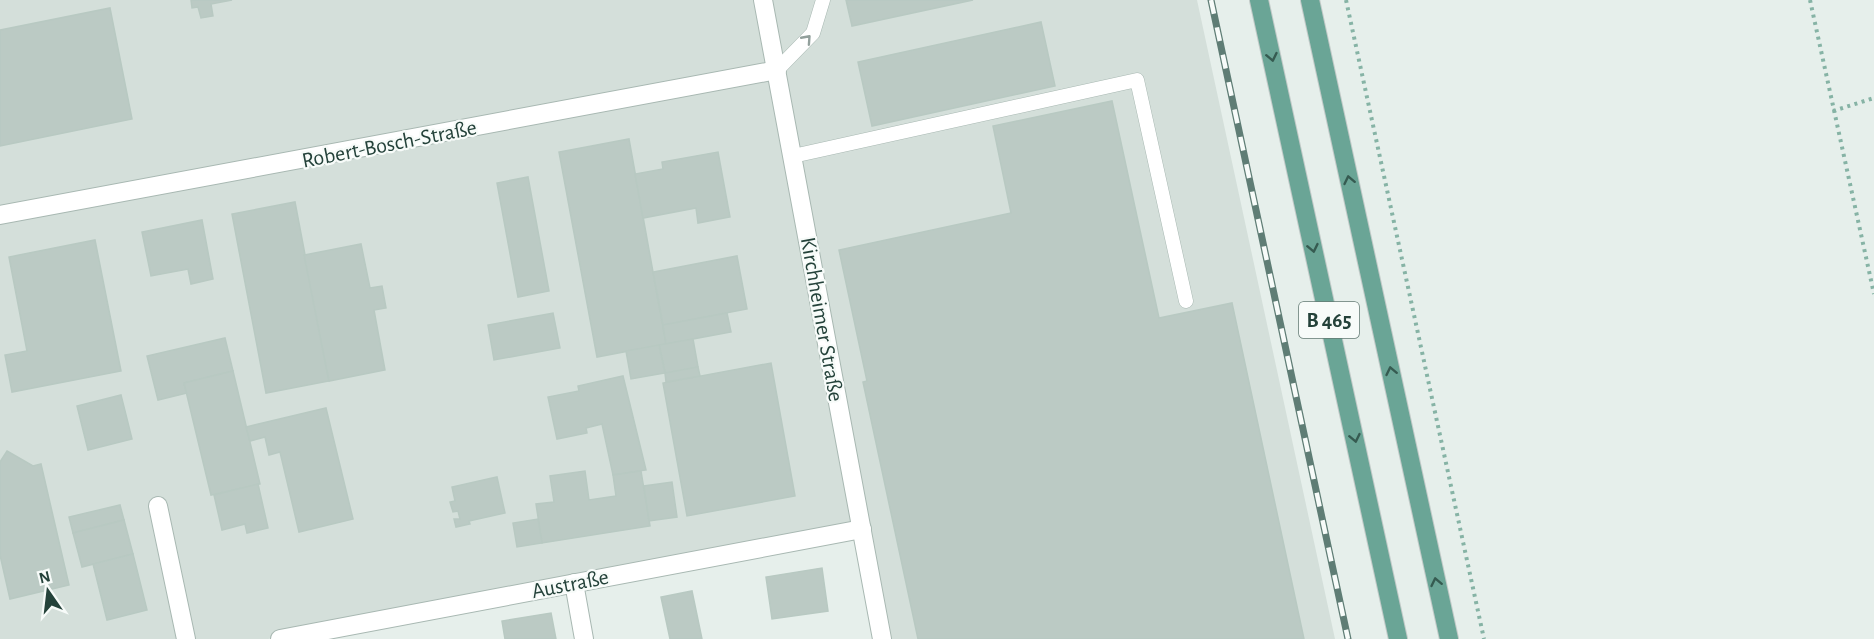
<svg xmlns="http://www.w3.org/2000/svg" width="1874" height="639" font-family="'Alegreya Sans',sans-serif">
	<rect width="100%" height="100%" fill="#e6efeb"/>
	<!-- built -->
	<path fill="#d4dfda" d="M0,0h1197l138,639h-453l-22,-111 -487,87 -105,24h-268z"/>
	<!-- building -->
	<g fill="#bbcac4" stroke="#b8c9c2" stroke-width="1.5">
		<path d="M191,0h41l-21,4 2,12 -12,2 -3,-11 -6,1z"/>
		<path d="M846,0h127l-121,26z"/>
		<path d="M110,8l22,111 -132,27v-116z"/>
		<path d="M1041,22l14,64 -183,40 -14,-64z"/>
		<path d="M1112,101l47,217 73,-15 72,336h-386l-55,-257 4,-1 -28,-131 172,-37 -18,-87z"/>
		<path d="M629,139l37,205 -69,13 -38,-205z"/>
		<path d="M718,152l12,65 -32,6 -2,-15 -53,10 -8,-44 28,-5 -1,-7z"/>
		<path d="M528,177l21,114 -31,6 -21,-114z"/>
		<path d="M295,202l34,179 -63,12 -34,-179z"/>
		<path d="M202,220l11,59 -22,5 -3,-15 -37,7 -9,-44z"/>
		<path d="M95,240l26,131 -109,21 -7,-37 22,-4 -18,-94z"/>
		<path d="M361,244l9,44 12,-2 4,22 -12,2 11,60 -56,11 -25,-126z"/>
		<path d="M737,256l10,53 -84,16 -10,-53z"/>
		<path d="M553,313l7,35 -66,12 -6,-35z"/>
		<path d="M727,313l4,19 -65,12 -3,-19z"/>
		<path d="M225,338l8,33 -49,12 3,10 -29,7 -11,-44z"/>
		<path d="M693,339l5,28 -33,6 -6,-28z"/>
		<path d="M659,345l6,28 -34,6 -5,-28z"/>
		<path d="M771,363l24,133 -108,20 -24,-133z"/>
		<path d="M698,367l2,9 -34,6 -1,-9z"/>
		<path d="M233,371l27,113 -49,11 -27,-112z"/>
		<path d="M623,376l23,94 -33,5 -11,-51 -16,4 1,5 -30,6 -9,-42 31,-6 -1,-5z"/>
		<path d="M121,395l11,44 -44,11 -11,-44z"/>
		<path d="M326,408l27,111 -54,13 -19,-80 -11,3 -4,-18 -15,4 -4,-14z"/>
		<path d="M7,451l26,15 8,-2 28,121 -59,14 -10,-44v-93z"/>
		<path d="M585,471l4,29 27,-4 -3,-21 28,-4 9,55 -108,17 -6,-39 18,-2 -4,-26z"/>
		<path d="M497,477l8,36 -36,8 1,3 -14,3 -2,-8h6l-2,-8 -5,1 -3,-10 5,-1 -3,-14z"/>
		<path d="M672,482l5,35 -28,4 -5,-35z"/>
		<path d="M258,484l10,44 -21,5 -2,-9 -23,6 -8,-35z"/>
		<path d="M120,505l4,15 -51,13 -4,-16z"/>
		<path d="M538,519l4,24 -25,4 -4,-24z"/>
		<path d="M124,520l9,34 -51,13 -9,-34z"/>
		<path d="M133,554l14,56 -40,10 -14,-56z"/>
		<path d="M822,568l6,43 -56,8 -6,-42z"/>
		<path d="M692,591l10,48h-32l-9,-42z"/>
		<path d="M551,613l5,26h-51l-3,-18z"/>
	</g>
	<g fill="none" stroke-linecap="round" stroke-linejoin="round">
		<defs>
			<g id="service">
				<path d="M777,70l36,-37 10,-33"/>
				<path d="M793,156l344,-76 49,221"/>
			</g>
			<g id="minor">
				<path d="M0,215l777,-145"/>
				<path d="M158,506l28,133"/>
				<path d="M574,583l10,56"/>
				<path d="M280,639l582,-110"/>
			</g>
			<path id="tertiary" d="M763,0l119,639"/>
			<g id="primary">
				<path d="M1259,0l139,639"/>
				<path d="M1310,0l139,639"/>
			</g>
		</defs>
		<!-- service casing -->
		<use href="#service" stroke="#a8b8b2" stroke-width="15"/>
		<!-- minor casing -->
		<use href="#minor" stroke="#a8b8b2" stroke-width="20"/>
		<!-- tertiary casing -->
		<use href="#tertiary" stroke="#a8b8b2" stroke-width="20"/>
		<!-- primary casing -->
		<use href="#primary" stroke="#c2cac8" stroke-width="20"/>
		<!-- path -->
		<g stroke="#86b3a5" stroke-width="4" stroke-dasharray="3 4.5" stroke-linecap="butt">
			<path d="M1346,0l138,639"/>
			<path d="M1810,0l64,294"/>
			<path d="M1833,111l41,-13"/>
		</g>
		<!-- service -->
		<use href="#service" stroke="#fff" stroke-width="14"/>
		<!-- minor -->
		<use href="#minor" stroke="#fff" stroke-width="18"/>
		<!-- tertiary -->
		<use href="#tertiary" stroke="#fff" stroke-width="18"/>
		<!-- primary -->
		<use href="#primary" stroke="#6aa596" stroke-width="18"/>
		<defs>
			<path id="rail" d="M1211,0l137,639"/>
		</defs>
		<!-- rail casing -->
		<use href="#rail" stroke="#5f7d75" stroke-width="7"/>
		<!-- rail -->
		<use href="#rail" stroke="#f7fbf9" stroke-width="4.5" stroke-dasharray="14" stroke-linecap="butt"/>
	</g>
	<!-- one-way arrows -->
	<defs><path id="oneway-chevron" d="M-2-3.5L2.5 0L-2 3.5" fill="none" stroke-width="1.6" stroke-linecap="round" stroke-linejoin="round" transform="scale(1.5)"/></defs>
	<use stroke="#92a09c" href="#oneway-chevron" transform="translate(807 39) rotate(-48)"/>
	<g stroke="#365b51">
		<use href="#oneway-chevron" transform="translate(1272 57) rotate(78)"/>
		<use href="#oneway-chevron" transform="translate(1349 180) rotate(-102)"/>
		<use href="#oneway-chevron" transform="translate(1313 248) rotate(78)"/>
		<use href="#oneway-chevron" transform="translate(1391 371) rotate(-102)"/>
		<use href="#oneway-chevron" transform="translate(1355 438) rotate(78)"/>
		<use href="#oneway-chevron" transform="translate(1436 582) rotate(-102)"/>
	</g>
	<g text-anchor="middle" stroke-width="4.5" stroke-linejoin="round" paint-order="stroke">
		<!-- shield labels -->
		<rect fill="#f7fbf9" stroke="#637a73" stroke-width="1.5" x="1299" y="302" width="60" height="36" rx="4.5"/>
		<g font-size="21" font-weight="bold" fill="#24423a">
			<text x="1329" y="327">B 465</text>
		</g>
		<!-- street labels -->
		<g font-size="22" fill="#24423a" stroke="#f7fbf9">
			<text transform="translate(389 143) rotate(-11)" y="8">Robert-Bosch-Straße</text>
			<text transform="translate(823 319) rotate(80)" y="8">Kirchheimer Straße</text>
			<text transform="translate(570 583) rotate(-11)" y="8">Austraße</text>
		</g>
	</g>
	<!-- north arrow -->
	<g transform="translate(48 591) rotate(346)" stroke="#f7fbf9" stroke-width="4.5" paint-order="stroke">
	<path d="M0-4.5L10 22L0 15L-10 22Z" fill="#24423a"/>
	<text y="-9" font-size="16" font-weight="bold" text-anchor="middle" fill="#24423a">N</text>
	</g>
</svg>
